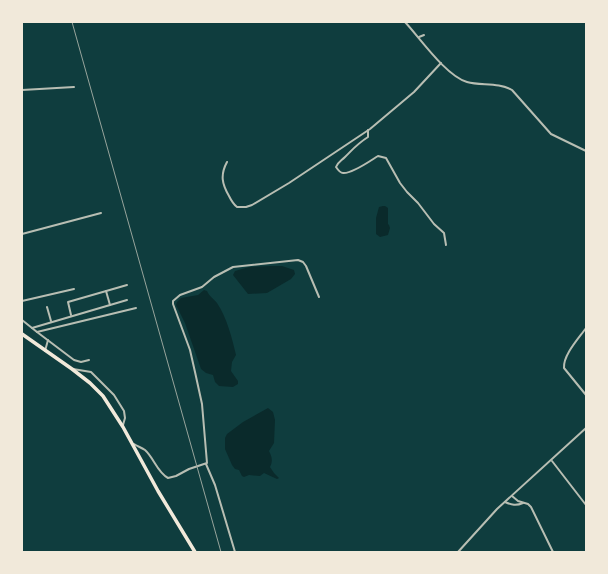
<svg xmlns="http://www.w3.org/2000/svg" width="608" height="574" font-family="'Times New Roman',serif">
	<rect width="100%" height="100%" fill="#0f3d3e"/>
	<!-- water -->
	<g fill="#0a2a2b">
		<path d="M383,206h2l3,2v16l1,1 1,3 -2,7 -8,2 -4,-3v-16l3,-11z"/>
		<path d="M272,266h10l12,4 1,4 -4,5 -24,14 -19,1 -15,-19 2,-4 14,-4z"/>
		<path d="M204,290l3,1c2,5 7,8 10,12 10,15 15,35 19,52l-4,7 -1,9 7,10v3l-5,3 -14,-1 -4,-4 -2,-7 -7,-2 -5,-4 -16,-46 -9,-18 1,-3 4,-4 17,-3z"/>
		<path d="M268,408l5,4 2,8 -1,23 -5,8c3,6 4,10 1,16l4,6 5,5 -2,1 -13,-6 -4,3 -11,-1 -5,2 -2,-1 -3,-6 -4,-1 -3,-4 -7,-16v-11l2,-4 16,-12z"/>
	</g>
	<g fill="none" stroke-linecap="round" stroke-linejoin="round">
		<!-- minor -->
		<g stroke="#b8beb3" stroke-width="2">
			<path d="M405,22c15,16 41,54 62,60 14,4 31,0 45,8l39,44 35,17"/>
			<path d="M419,37l5,-2"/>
			<path d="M22,90l52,-3"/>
			<path d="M368,130v7c-11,7 -14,11 -23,20 -4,4 -7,5 -9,10 2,3 4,6 7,6 9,1 27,-12 35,-17l8,2 14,25 7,9 11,11 16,21 10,9 2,12"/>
			<path d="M227,162c-7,13 -5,22 2,34 2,4 4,8 8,11h9l6,-2 37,-22 81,-54 44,-37 27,-29"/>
			<path d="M22,234l79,-21"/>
			<path d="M106,291l4,14"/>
			<path d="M22,301l52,-12"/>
			<path d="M47,307l4,14"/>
			<path d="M71,315l-3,-13 59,-17"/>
			<path d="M22,320l15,12 37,28 7,2 8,-2"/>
			<path d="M32,328l95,-28"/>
			<path d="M586,328c-7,10 -23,27 -22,40l22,27"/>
			<path d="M37,332l99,-24"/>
			<path d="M45,351l3,-11"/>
			<path d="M73,369l18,3 23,23 10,16 1,7 -2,7"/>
			<path d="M134,444c3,2 8,4 11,6 9,8 12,22 23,28l8,-2 13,-7 18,-6 -5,-59 -7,-32 -5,-22 -17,-46v-3l7,-6 22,-8 12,-10 19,-10 65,-7 5,2 3,4 13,31"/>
			<path d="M552,461l34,44"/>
			<path d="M206,464l9,21 20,67"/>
			<path d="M512,496l6,5 10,3 3,3 22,45"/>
			<path d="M505,502c7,3 11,4 18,1"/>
			<path d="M458,552l39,-43 89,-81"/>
		</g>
		<!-- primary -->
		<path stroke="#f1e9da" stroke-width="3.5" d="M22,334l50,35 18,14 13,13 20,31 35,64 37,61"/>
		<!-- rail -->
		<path stroke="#97a49c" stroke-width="1" d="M72,22l149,530"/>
	</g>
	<!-- border -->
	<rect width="608" height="574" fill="none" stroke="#f1e9da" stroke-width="46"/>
</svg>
